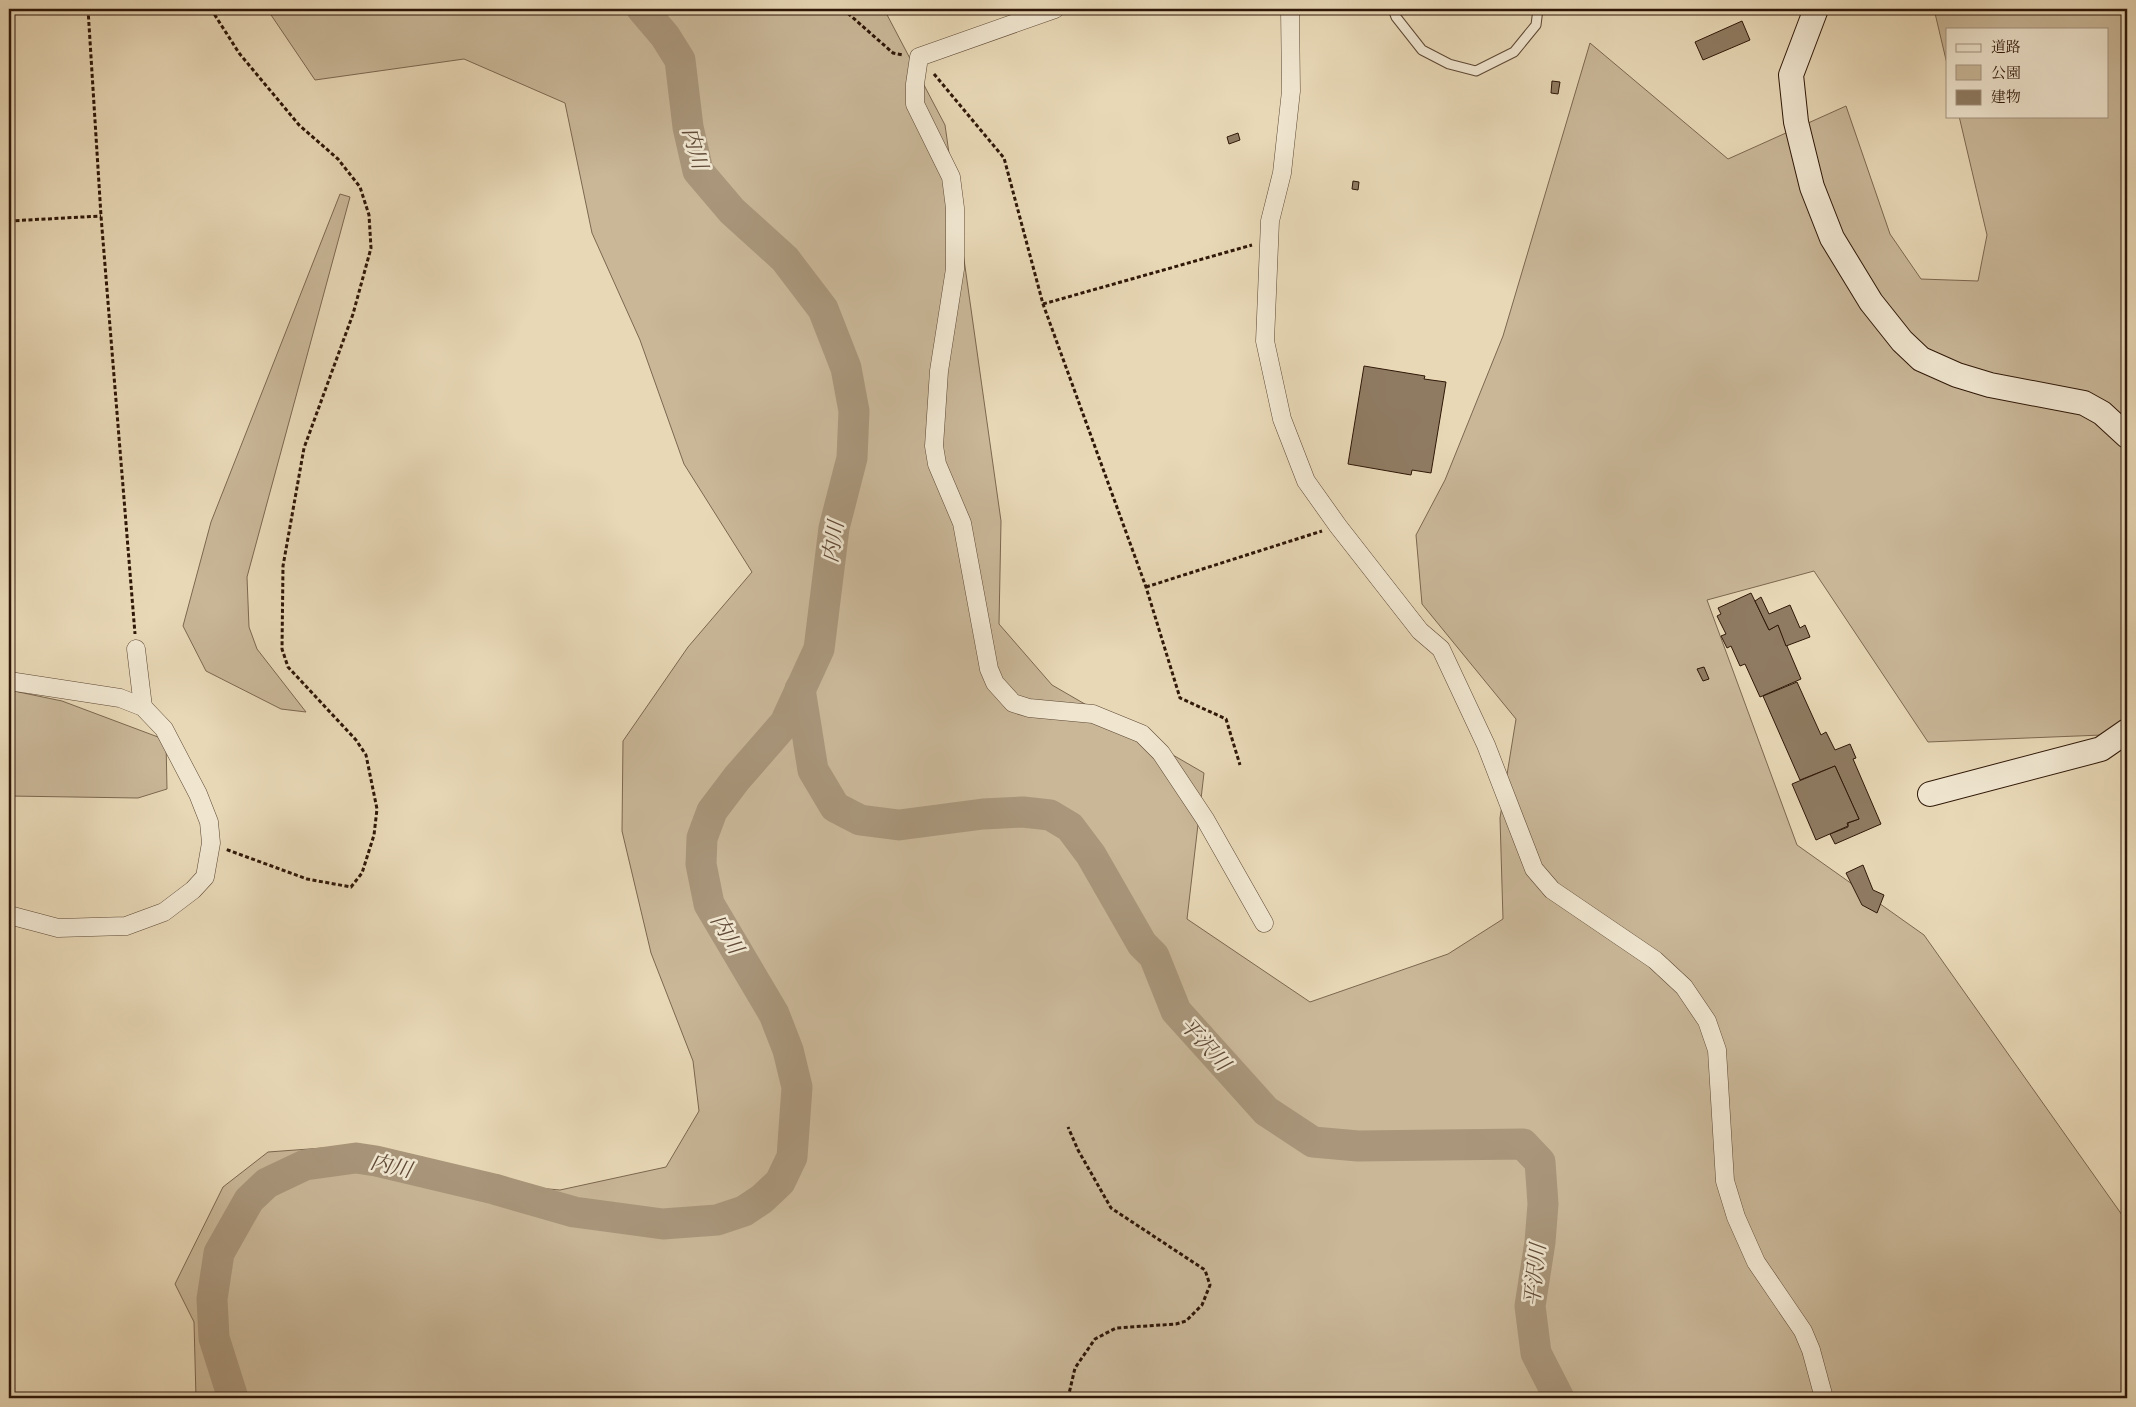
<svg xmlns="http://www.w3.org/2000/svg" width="2136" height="1407" font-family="Alegreya,'Noto Serif JP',serif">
	<rect width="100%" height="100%" fill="#e8d8b6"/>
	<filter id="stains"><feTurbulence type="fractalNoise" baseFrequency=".004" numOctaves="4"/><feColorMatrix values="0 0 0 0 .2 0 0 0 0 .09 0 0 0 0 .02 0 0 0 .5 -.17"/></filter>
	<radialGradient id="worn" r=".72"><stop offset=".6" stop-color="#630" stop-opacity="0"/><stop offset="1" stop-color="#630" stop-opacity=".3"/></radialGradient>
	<!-- green -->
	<g fill="#c9b798" stroke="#7c6750">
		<path d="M267,9h617l61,116 56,396 -2,103 53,61 152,88 -17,146 123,83 138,-48 55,-35 -3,-101 16,-99 -94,-115 -6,-69 29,-55 58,-144 87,-293 138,116 118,-53 44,128 31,45 57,2 9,-46 -28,-119h148v-87h-160v35l-13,-55h193v725l-199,8 -114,-171 -107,29 90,245 127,90 203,287v176h-1931l-2,-76 -19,-38 48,-97 45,-35 55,-4 99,9 62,26 76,7 106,-23 33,-56 -6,-50 -42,-108 -29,-122 1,-90 65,-94 64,-75 -68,-108 -44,-124 -48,-107 -27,-130 -101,-44 -149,21z"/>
		<path d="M340,194l10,3 -103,380 2,50 8,22 49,63 -25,-3 -75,-38 -23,-45 28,-104z"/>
		<path d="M9,690l53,11 104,39 1,49 -29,9 -129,-2z"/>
	</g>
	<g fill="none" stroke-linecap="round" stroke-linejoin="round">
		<!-- river -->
		<g stroke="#a9967b" stroke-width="31">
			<path d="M800,689l13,81 22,37 25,13 39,5 84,-11 40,-2 27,3 20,12 21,28 51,89 12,12 22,55 90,100 47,31 45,4 165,-2 17,18 3,42 -3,38 -10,64 6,47 23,45"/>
			<path d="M233,1398l-19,-60 -2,-39 7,-46 30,-53 18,-17 38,-18 51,-7 20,3 118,28 80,23 89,12 54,-4 27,-9 18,-12 18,-17 12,-25 5,-70 -9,-37 -14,-36 -65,-110 -8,-40 1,-26 10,-27 25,-33 48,-55 34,-74 15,-121 18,-70 2,-47 -8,-43 -23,-59 -38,-50 -53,-48 -34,-40 -10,-44 -8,-67 -15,-24 -23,-27"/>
		</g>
	</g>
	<!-- building -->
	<g fill="#8f7b62" stroke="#2f1708">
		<path d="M1742,21l8,19 -47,20 -8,-18z"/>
		<path d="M1552,81l8,1 -2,12 -7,-1z"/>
		<path d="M1238,133l2,7 -11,4 -2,-7z"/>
		<path d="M1353,181l6,1 -1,8 -6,-1z"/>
		<path d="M1364,366l61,10 -1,3 22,3 -15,91 -19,-3 -1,5 -63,-11z"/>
		<path d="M1751,593l18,37 9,-5 23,54 -41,18 -15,-33 -5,2 -9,-20 -4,2 -6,-12 5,-2 -9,-18 4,-2 -3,-6z"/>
		<path d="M1761,597l8,17 21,-9 10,23 5,-3 5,12 -24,9 -8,-21 -9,5 -14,-29z"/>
		<path d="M1704,667l5,12 -6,2 -6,-12z"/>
		<path d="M1797,682l24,53 5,-3 9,18 15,-6 6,14 -3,1 28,65 -46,20 -5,-10 18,-7v-4l11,-4 -24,-53 -35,14 -37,-84z"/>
		<path d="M1835,766l24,53 -12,4 1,3 -32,14 -24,-56z"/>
		<path d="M1863,865l10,25 11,5 -7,18 -15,-8 -16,-32z"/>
	</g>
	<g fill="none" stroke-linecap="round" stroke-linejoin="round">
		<defs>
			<path id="lane" d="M1393,9l3,8 26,33 27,14 27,7 38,-19 22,-27 2,-16"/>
			<g id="street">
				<path d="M1055,9l-136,48 -4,27v20l36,73 4,31v61l-16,102 -5,75 3,18 25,59 27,146 6,14 18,20 16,5 64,6 49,20 19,19 44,66 59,104"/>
				<path d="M1290,9l1,82 -9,82 -12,48 -5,120 17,78 24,62 32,45 82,105 21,18 45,96 48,124 18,21 103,70 29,27 23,34 10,29 8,131 11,36 20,45 47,69 8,19 13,48"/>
				<path d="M136,649l7,58"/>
				<path d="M9,681l111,17 23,9 21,22 34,65 11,28 2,21 -6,34 -12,13 -29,22 -38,14 -68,2 -49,-13"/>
			</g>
			<g id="secondary">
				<path d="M1816,9l-25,66 5,47 16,65 20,51 39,64 31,39 19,18 36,16 33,10 94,18 18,10 25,23"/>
				<path d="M1930,794l171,-45 26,-18"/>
			</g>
		</defs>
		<!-- lane casing -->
		<use href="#lane" stroke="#5d4734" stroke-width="11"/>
		<!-- street casing -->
		<use href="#street" stroke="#5d4734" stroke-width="19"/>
		<!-- secondary casing -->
		<use href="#secondary" stroke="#2f1708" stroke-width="26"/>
		<!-- path -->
		<g stroke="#2f1708" stroke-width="3" stroke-dasharray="4 2.5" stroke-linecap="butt">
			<path d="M88,9l13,207 34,418"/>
			<path d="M211,9l28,44 60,72 39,34 22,28 9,28 2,33 -18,66 -49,134 -21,118 -1,83 6,18 68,73 10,15 11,54 -3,26 -12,38 -11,14 -44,-8 -82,-30"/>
			<path d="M843,9l50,44 10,2"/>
			<path d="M934,74l70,84 39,146 103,283 34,111 46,21 14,46"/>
			<path d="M9,221l92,-5"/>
			<path d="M1043,304l209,-59"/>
			<path d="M1146,587l176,-56"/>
			<path d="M1068,1398l7,-30 20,-29 21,-11 60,-4 10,-3 16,-16 8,-20 -5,-15 -94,-62 -33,-58 -10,-23"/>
		</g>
		<!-- lane -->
		<use href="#lane" stroke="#f0e6d0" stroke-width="9"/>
		<!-- street -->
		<use href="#street" stroke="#f0e6d0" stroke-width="18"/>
		<!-- secondary -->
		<use href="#secondary" stroke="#f0e6d0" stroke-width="24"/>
	</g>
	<g text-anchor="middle" stroke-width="5" stroke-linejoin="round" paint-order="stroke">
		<!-- water labels -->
		<g font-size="21" font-style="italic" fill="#604a36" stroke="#f0e6d0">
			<text transform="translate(695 148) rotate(74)" y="7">内川</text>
			<text transform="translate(833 542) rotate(-81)" y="7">内川</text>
			<text transform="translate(727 934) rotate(59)" y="7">内川</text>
			<text transform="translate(1205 1044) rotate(48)" y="7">平沢川</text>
			<text transform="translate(391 1166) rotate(13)" y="7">内川</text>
			<text transform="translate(1535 1275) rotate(-84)" y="7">平沢川</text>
		</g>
	</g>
	<!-- margin -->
	<rect width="2136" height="1407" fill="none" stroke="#e8d8b6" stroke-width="30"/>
	<rect x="10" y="10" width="2116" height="1387" fill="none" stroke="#2f1708" stroke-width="2.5"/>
	<rect x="15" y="15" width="2106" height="1377" fill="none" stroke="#2f1708"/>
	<!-- legend -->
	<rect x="1946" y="28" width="162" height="90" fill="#f0e6d0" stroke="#a39380"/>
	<rect x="1956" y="44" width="25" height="8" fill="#f0e6d0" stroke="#a39380"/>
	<text x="1991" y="52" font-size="15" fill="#2f1708">道路</text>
	<rect x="1956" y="65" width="25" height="15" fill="#c9b798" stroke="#a39380"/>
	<text x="1991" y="78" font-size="15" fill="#2f1708">公園</text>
	<rect x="1956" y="90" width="25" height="15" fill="#8f7b62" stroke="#a39380"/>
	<text x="1991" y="102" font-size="15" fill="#2f1708">建物</text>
	<rect width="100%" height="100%" filter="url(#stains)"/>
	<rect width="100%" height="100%" fill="url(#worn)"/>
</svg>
